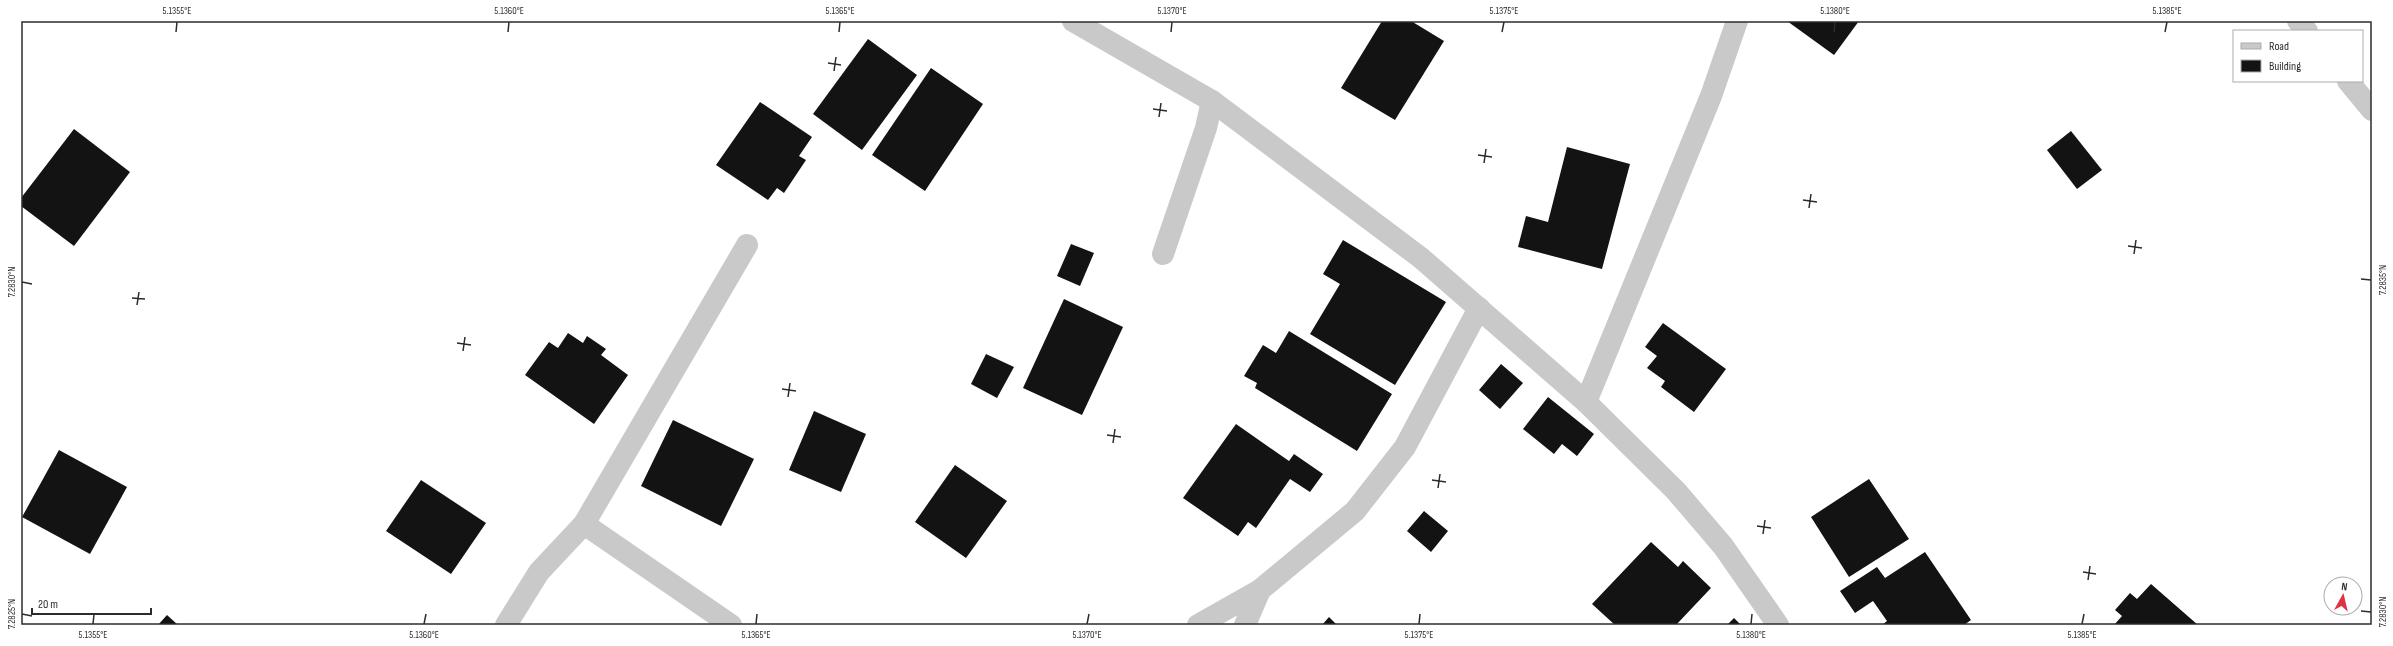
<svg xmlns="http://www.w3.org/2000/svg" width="2393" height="646" font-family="'Sofia Sans Condensed',sans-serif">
	<rect width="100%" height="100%" fill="#fff"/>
	<!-- building -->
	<g fill="#131313">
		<path d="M1382,21h29l33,20 -49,79 -54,-32z"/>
		<path d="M1787,21h72l-25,34z"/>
		<path d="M868,39l49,36 -55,75 -49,-36z"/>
		<path d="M931,68l52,36 -58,87 -53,-36z"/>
		<path d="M760,102l52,35 -13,19 7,4 -22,33 -7,-5 -9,12 -52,-35z"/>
		<path d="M74,129l56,43 -56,74 -53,-40v-8z"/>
		<path d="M2071,131l31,39 -25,19 -30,-39z"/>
		<path d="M1567,147l63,17 -28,105 -84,-22 8,-31 22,6z"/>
		<path d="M1343,240l103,62 -51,83 -85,-51 30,-50 -17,-10z"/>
		<path d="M1071,244l23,9 -14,33 -23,-10z"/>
		<path d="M1064,299l59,28 -41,88 -59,-27z"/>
		<path d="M1663,323l63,46 -32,43 -33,-25 4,-6 -18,-13 10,-12 -12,-9z"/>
		<path d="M1289,331l103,63 -35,57 -102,-63 2,-5 -13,-7 19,-31 13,8z"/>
		<path d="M568,333l15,10 4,-7 19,13 -5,6 27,20 -34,49 -69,-49 24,-33 9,6z"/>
		<path d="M986,354l28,13 -17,31 -26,-14z"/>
		<path d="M1501,364l22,19 -23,26 -21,-19z"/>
		<path d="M1548,397l46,37 -17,22 -15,-12 -8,10 -31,-25z"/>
		<path d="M814,411l52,23 -25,58 -52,-22z"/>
		<path d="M673,420l81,39 -33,67 -80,-40z"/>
		<path d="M1236,424l53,37 5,-7 29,20 -13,18 -20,-13 -34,49 -8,-6 -10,14 -55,-38z"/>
		<path d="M59,450l68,37 -37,67 -68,-37z"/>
		<path d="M955,465l52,36 -41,57 -51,-36z"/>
		<path d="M1869,479l40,60 -60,38 -38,-60z"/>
		<path d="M421,480l65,43 -35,51 -65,-43z"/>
		<path d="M1424,511l24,20 -17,21 -24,-21z"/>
		<path d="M1651,542l27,25 5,-6 28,27 -35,37h-61l-23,-21z"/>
		<path d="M1925,552l46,68 -7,5h-82l5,-4 -14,-20 -18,12 -15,-22 37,-24 8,11z"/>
		<path d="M2151,584l47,41h-84l8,-9 -7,-6 15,-17 7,6z"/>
		<path d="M167,615l11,10h-20z"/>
		<path d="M1329,617l8,8h-15z"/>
		<path d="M1734,618l7,7h-14z"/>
	</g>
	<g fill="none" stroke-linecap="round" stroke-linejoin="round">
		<!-- minor -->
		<g stroke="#c9c9c9" stroke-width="22">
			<path d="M1073,21l139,80 209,157 165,144 90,89 47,55 55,79"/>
			<path d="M2298,21l9,10"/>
			<path d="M2348,81l24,29"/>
			<path d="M1163,254l43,-126 6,-27"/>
			<path d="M1586,402l125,-306 26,-75"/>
			<path d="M584,524l147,101"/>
			<path d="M506,625l33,-53 45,-48 163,-279"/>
			<path d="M1198,625l62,-35 95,-79 50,-64 74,-139"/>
			<path d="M1245,625l15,-35"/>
		</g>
	</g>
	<!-- ticks -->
	<path fill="none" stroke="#2c2c2c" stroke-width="1.5" d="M176,32l1,-10M508,32l1,-10M839,32l1,-10M1171,32l1,-10M1502,32l2,-10M1834,32l1,-10M2165,32l2,-10M828,63l13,2M834,71l2,-14M1153,109l14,2M1159,117l2,-14M1478,155l14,2M1484,163l2,-14M1803,200l14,2M1809,208l2,-14M2128,246l14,2M2134,254l2,-14M2361,279l10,1M22,282l10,2M132,298l13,1M137,305l2,-13M457,343l14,2M463,351l2,-14M782,389l14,2M788,397l2,-14M1107,435l14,2M1113,443l2,-14M1432,480l14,2M1438,488l2,-14M1757,526l14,2M1763,534l2,-14M2083,572l13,2M2088,580l2,-14M2361,611l10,1M22,614l10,2M93,624l1,-10M424,624l2,-10M756,624l1,-10M1087,624l2,-10M1419,624l1,-10M1751,624l1,-10M2082,624l2,-10"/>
	<!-- border -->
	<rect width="2393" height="646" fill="none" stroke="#ffffff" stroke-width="44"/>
	<!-- legend -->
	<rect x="2233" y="30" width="130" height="52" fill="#ffffff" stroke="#ababab"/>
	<rect x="2241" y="43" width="20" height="6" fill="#c9c9c9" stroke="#ababab"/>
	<text x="2269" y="50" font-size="12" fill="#2c2c2c">Road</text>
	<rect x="2241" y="60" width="20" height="12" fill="#131313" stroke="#ababab"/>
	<text x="2269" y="70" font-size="12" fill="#2c2c2c">Building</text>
	<!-- north arrow -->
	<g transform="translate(2343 596) rotate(8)"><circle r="19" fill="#ffffff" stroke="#ababab"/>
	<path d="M0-3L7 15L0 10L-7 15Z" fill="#dd3443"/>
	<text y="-6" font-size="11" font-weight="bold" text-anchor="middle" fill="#2c2c2c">N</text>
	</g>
	<!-- scale -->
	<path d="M32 608v6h119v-6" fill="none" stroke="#2c2c2c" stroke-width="2"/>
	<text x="38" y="608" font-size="12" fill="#2c2c2c" stroke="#ffffff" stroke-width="3" paint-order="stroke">20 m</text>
	<rect x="22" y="22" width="2349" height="602" fill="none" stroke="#2c2c2c" stroke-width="1.5"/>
	<g font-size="10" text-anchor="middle" fill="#2c2c2c">
		<text x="177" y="14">5.1355°E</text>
		<text x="509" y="14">5.1360°E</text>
		<text x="840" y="14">5.1365°E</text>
		<text x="1172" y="14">5.1370°E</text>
		<text x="1504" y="14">5.1375°E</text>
		<text x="1835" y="14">5.1380°E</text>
		<text x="2167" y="14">5.1385°E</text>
		<text transform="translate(2382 280) rotate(-90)" y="4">7.2835°N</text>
		<text transform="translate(11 282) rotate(-90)" y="4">7.2830°N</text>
		<text transform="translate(2382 612) rotate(-90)" y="4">7.2830°N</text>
		<text transform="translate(11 614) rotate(-90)" y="4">7.2825°N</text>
		<text x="93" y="638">5.1355°E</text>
		<text x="424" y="638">5.1360°E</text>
		<text x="756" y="638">5.1365°E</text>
		<text x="1087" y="638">5.1370°E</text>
		<text x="1419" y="638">5.1375°E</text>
		<text x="1751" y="638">5.1380°E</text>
		<text x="2082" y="638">5.1385°E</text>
	</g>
</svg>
